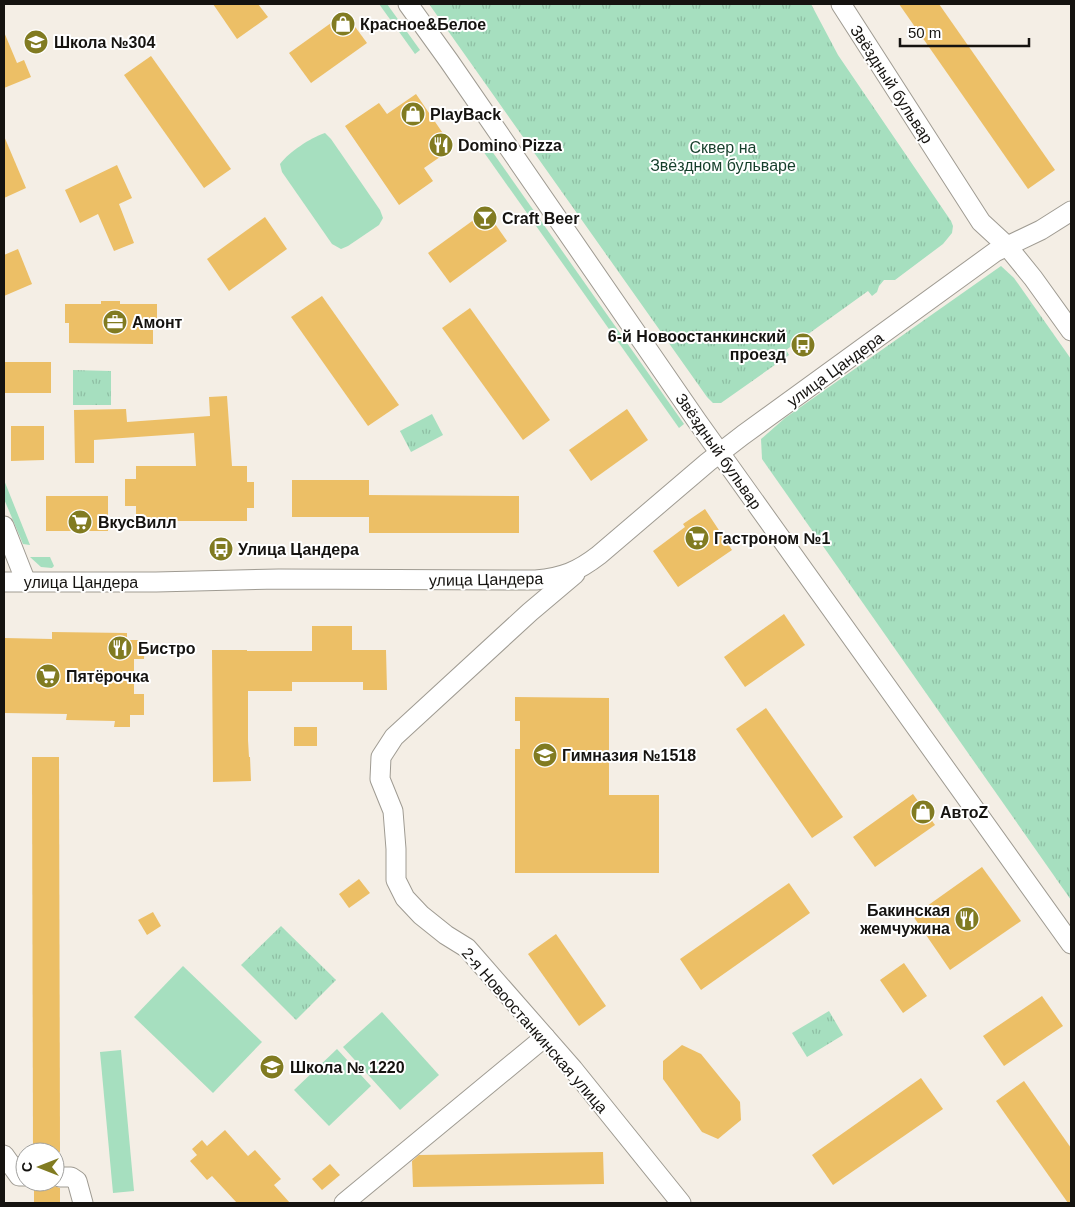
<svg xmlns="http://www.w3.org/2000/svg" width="1075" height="1207" font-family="Helvetica,sans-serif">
	<defs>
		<pattern id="park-tufts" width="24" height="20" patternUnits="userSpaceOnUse" patternTransform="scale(1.25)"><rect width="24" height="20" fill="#a6dfbf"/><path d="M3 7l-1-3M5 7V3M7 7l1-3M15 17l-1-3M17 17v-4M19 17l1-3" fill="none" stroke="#8ebea3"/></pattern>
	</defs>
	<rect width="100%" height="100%" fill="#f4eee5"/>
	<!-- grass -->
	<g fill="#a6dfbf">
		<path d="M379,4h8l33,46 -5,4z"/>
		<path d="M325,133l6,6 49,71 3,8 -4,7 -31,21 -7,3 -9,-5 -50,-72 -2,-8c9,-12 30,-26 45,-31z"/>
		<path d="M489,147l188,267 7,10 -5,4 -196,-277z"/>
		<path d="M4,480l26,65 -7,-1 -19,-45z"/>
		<path d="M30,557h20l4,9 -2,2 -11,-1z"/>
		<path d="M183,966l79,76 -49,51 -79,-76z"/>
		<path d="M382,1012l57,63 -39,35 -57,-63z"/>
		<path d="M337,1049l34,37 -42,40 -35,-36z"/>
		<path d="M121,1050l13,141 -21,2 -13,-141z"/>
	</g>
	<!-- park -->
	<g fill="url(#park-tufts)">
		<path d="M429,4h382l27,51 113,166 2,5 -1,7 -9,11 -48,36h-11l-5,6 -2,6 -5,4 -4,-5 -82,59 3,5 -68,48h-8l-6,-6z"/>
		<path d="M1001,266l13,12 57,81v541l-309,-441 -1,-20 24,-21z"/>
		<path d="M73,370l38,1v34h-38z"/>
		<path d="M432,414l11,21 -32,17 -11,-21z"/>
		<path d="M281,926l55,54 -40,40 -55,-55z"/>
		<path d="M829,1011l14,24 -36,22 -15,-24z"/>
	</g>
	<!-- building -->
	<g fill="#ecbf66">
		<path d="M213,4h45l10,13 -31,22z"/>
		<path d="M899,4h40l116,166 -27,19z"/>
		<path d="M345,13l22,30 -56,40 -22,-30z"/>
		<path d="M4,32l13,31 7,-3 7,17 -27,11z"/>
		<path d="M151,56l80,113 -27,19 -80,-113z"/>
		<path d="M416,94l37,54 -29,20 9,13 -34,24 -54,-79 34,-23 8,11z"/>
		<path d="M4,136l22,52 -22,10z"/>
		<path d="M117,165l15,33 -13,6 15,39 -20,8 -16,-37 -18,9 -15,-33z"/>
		<path d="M486,211l21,30 -57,42 -22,-30z"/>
		<path d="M265,217l22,32 -58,42 -22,-32z"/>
		<path d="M18,249l14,35 -28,12v-41z"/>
		<path d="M322,296l77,109 -31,21 -77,-109z"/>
		<path d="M101,301h19v3h37v20h-4v20l-84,-1v-20h-4v-19h36z"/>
		<path d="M470,308l80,112 -27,20 -81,-112z"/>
		<rect x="4" y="362" width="47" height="31"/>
		<path d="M227,396l5,70h15v16h7v26h-7v13h-111v-15h-11v-27h11v-13h60l-2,-33 -100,7v23h-19l-1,-53 52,-1 1,13 83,-6 -1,-19z"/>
		<path d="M627,409l21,31 -57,41 -22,-31z"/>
		<path d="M11,426h33v34l-33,1z"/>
		<path d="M292,480h77v15l150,1v37h-150v-16h-77z"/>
		<rect x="46" y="496" width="62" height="35"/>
		<path d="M705,509l27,41 -54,37 -25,-36 32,-24 -2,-3z"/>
		<path d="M784,614l21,31 -60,42 -21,-30z"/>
		<path d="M312,626h40v24h34l1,40h-24v-8h-71v9h-44v49l1,17h1l1,24 -38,1 -1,-132h35v1h65z"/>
		<path d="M52,632l75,1v7h18l-1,19h-10v35h10v21h-14v12h-16l1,-6 -49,-1 1,-6 -63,-1v-75l48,1z"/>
		<path d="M515,697l94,1v97h50v78h-144v-124h5v-28h-5z"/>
		<path d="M766,708l77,109 -31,21 -76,-109z"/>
		<rect x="294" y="727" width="23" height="19"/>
		<path d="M32,757h27l1,395h-27z"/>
		<path d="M913,794l22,31 -60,42 -22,-30z"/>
		<path d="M982,867l39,54 -71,49 -37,-54z"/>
		<path d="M359,879l11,14 -21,15 -10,-14z"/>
		<path d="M789,883l21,30 -109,77 -21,-31z"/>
		<path d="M153,912l8,14 -14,9 -9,-15z"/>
		<path d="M556,934l50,72 -27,20 -51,-72z"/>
		<path d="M904,963l23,33 -24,17 -23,-33z"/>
		<path d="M1042,996l21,30 -59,40 -21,-30z"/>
		<path d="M682,1045l19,9 39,48 1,18 -23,19 -16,-7 -39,-53v-18z"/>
		<path d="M921,1078l22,31 -110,76 -21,-30z"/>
		<path d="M1024,1081l47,67v55h-3l-72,-102z"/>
		<path d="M225,1130l23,26 7,-6 26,29 -7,6 16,18h-53l-25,-27 -5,4 -17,-19 7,-6 -5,-6 10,-9 5,6z"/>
		<path d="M603,1152l1,32 -191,3 -1,-26 7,-6z"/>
		<path d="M330,1164l10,11 -18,15 -10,-11z"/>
		<path d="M34,1182h16l4,4 6,2v15h-26z"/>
	</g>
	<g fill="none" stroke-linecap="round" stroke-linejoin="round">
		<defs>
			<g id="minor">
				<path d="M408,4l41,57 248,360 374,523"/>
				<path d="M841,4l140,218 26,24 26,32 38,53"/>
				<path d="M4,526l22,56"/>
				<path d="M575,574l-45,38 -136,125 -13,20 -1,22 13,32 3,38v31l9,18 16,17 25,20 21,13 106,121 108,134"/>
				<path d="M4,582h152l123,-3 257,1c27,-3 41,-8 63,-25l109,-93 35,-27 252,-183 46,-22 30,-19"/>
				<path d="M4,1155l15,21h6"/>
				<path d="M60,1177h11l6,4 6,22"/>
				<path d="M344,1203l201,-166"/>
			</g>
		</defs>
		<!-- minor casing -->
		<use href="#minor" stroke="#9f9b92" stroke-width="21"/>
		<!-- minor -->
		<use href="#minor" stroke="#fff" stroke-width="19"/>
	</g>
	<!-- icons -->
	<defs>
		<symbol id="shop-disc" viewBox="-11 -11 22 22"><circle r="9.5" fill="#817b21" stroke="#fff"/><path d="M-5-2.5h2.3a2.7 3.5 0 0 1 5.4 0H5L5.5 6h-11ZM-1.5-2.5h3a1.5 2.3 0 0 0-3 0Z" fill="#fff"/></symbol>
		<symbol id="school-disc" viewBox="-11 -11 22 22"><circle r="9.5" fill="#817b21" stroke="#fff"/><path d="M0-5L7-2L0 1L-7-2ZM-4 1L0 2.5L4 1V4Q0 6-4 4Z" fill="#fff"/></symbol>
		<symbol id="restaurant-disc" viewBox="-11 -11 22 22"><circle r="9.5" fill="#817b21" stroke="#fff"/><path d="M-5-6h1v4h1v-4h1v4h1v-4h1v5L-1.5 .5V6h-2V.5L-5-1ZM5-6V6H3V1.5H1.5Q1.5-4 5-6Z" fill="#fff"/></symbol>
		<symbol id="bar-disc" viewBox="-11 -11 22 22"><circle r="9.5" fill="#817b21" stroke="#fff"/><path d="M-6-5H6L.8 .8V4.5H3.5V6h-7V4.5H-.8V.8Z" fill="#fff"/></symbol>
		<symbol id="office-disc" viewBox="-11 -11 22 22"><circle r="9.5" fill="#817b21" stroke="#fff"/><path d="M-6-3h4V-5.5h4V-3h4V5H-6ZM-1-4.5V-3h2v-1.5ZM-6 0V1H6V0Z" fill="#fff"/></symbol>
		<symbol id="bus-disc" viewBox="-11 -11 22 22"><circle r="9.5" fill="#817b21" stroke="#fff"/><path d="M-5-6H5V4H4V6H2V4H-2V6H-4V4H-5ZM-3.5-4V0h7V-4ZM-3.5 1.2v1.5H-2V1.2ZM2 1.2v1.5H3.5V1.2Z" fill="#fff"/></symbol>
		<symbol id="supermarket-disc" viewBox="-11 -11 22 22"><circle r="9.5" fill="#817b21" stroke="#fff"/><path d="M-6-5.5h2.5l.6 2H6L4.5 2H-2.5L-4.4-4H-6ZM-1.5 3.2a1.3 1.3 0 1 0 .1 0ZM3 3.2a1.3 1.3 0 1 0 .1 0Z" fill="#fff"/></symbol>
	</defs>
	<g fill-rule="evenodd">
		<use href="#shop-disc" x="329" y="10" width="28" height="28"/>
		<use href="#school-disc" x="22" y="28" width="28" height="28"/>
		<use href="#shop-disc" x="399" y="100" width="28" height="28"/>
		<use href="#restaurant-disc" x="427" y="131" width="28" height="28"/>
		<use href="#bar-disc" x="471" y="204" width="28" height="28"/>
		<use href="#office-disc" x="101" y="308" width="28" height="28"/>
		<use href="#bus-disc" x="789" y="331" width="28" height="28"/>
		<use href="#supermarket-disc" x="66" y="508" width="28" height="28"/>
		<use href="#supermarket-disc" x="683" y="524" width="28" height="28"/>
		<use href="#bus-disc" x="207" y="535" width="28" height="28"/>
		<use href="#restaurant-disc" x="106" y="634" width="28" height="28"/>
		<use href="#supermarket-disc" x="34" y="662" width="28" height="28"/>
		<use href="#school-disc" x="531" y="741" width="28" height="28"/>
		<use href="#shop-disc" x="909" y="798" width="28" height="28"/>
		<use href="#restaurant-disc" x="953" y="905" width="28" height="28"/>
		<use href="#school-disc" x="258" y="1053" width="28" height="28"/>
	</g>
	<g text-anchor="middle" stroke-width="4" stroke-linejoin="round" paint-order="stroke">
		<!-- poi labels -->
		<g font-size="16" font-weight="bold" fill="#151310" stroke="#fff" text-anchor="start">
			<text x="360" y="30">Красное&amp;Белое</text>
			<text x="54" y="48">Школа №304</text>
			<text x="430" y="120">PlayBack</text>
			<text x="458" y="151">Domino Pizza</text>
			<text x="502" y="224">Craft Beer</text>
			<text x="132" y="328">Амонт</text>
			<text x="786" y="342" text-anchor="end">6-й Новоостанкинский<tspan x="786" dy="18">проезд</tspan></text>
			<text x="98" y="528">ВкусВилл</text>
			<text x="714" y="544">Гастроном №1</text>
			<text x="238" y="555">Улица Цандера</text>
			<text x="138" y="654">Бистро</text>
			<text x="66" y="682">Пятёрочка</text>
			<text x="562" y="761">Гимназия №1518</text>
			<text x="940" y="818">АвтоZ</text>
			<text x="950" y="916" text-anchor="end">Бакинская<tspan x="950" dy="18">жемчужина</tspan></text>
			<text x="290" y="1073">Школа № 1220</text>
		</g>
		<!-- street labels -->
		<g font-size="16" fill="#151310" stroke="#fff">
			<text transform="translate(892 84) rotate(57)" y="6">Звёздный бульвар</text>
			<text transform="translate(835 369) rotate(-36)" y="6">улица Цандера</text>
			<text transform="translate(719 451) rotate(55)" y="6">Звёздный бульвар</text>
			<text transform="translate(486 579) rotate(-1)" y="6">улица Цандера</text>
			<text x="81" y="588">улица Цандера</text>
			<text transform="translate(535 1030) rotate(49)" y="6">2-я Новоостанкинская улица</text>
		</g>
		<!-- park labels -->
		<g font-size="16" fill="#153f2b" stroke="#fff">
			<text x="723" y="153">Сквер на<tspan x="723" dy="18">Звёздном бульваре</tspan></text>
		</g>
	</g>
	<!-- border -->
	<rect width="1075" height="1207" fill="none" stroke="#151310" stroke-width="10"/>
	<!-- north arrow -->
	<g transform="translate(40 1167) rotate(270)"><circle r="24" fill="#ffffff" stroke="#a1a19f"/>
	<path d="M0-4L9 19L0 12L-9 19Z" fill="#817b21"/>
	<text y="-8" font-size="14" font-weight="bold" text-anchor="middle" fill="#151310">С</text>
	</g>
	<!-- scale -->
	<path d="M900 38v8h129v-8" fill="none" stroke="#151310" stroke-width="2.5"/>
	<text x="908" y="38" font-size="15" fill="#151310" stroke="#ffffff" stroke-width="4" paint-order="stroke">50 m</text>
</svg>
